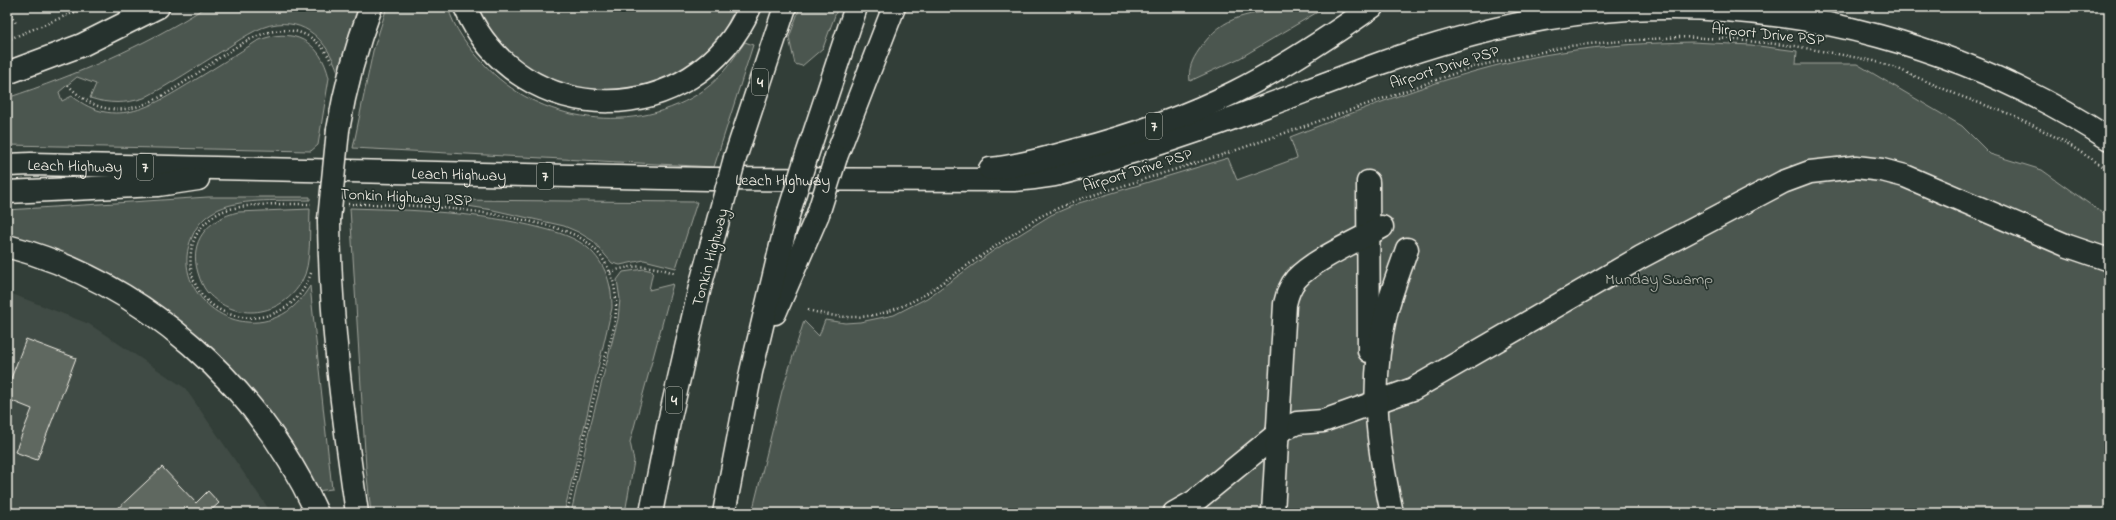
<svg xmlns="http://www.w3.org/2000/svg" width="2116" height="520" font-family="'Indie Flower',sans-serif">
	<rect width="100%" height="100%" fill="#323e38"/>
	<filter id="ink" filterUnits="userSpaceOnUse"><feTurbulence type="fractalNoise" baseFrequency=".025" numOctaves="2"/><feDisplacementMap in="SourceGraphic" scale="8" xChannelSelector="R" yChannelSelector="G"/><feConvolveMatrix kernelMatrix="1 2 1 2 8 2 1 2 1" color-interpolation-filters="sRGB"/></filter>
	<g filter="url(#ink)">
		<!-- built -->
		<path fill="#404b44" d="M7,292l82,32 96,64 83,120 1,5h-262z"/>
		<!-- green -->
		<g fill="#4c564f" stroke="#a0a49c">
			<path d="M206,7h157l-24,68c-9,-28 -28,-55 -62,-51 -20,2 -38,17 -55,27 -26,16 -51,33 -78,47 -19,6 -35,6 -54,0l6,-14 -19,-7 -18,15 3,9 10,-5c44,35 82,9 123,-16 21,-13 42,-26 62,-39 35,-15 64,0 72,37l-11,67 -7,6 -304,-6v-47c72,-24 135,-51 199,-91z"/>
			<path d="M387,7h61c5,20 21,41 35,56 54,61 154,74 221,27 18,-13 29,-31 41,-48l8,3 -39,122 -361,-19 20,-97z"/>
			<path d="M474,7h262c-8,15 -15,32 -27,44 -45,50 -131,52 -184,15 -5,-4 -13,-7 -17,-12 -13,-13 -23,-32 -34,-47z"/>
			<path d="M800,7h38l-15,41 -21,18 -7,-2 -6,-26z"/>
			<path d="M1291,7h35l-86,51 -50,23c-2,-12 2,-21 9,-31 26,-39 51,-34 92,-43z"/>
			<path d="M1692,42l59,3 46,6 -1,13h61l105,62 28,28 52,16 67,48v295h-1357l30,-122 22,-70 15,15 6,-16 20,3 15,-1 34,-7 33,-17 66,-47 58,-36 28,-12 149,-45 9,22 60,-22 -7,-21c88,-34 179,-71 272,-85 43,-7 87,-9 130,-10z"/>
			<path d="M208,197h102v3c-28,1 -66,-2 -91,9 -13,6 -22,15 -27,28 -23,51 36,102 85,80 15,-6 25,-18 33,-31l22,203 -15,2 -95,-130 -215,-125v-26z"/>
			<path d="M448,200l249,2 -21,66 -32,-8 -24,5 -8,-2 -19,-22 -15,-9 -14,-6 -71,-16 -45,-7z"/>
			<path d="M350,208c64,2 128,4 191,20 16,4 34,9 47,20 18,16 24,37 24,60l-48,205h-193l-5,-45z"/>
			<path d="M310,209c-1,20 2,55 -8,72 -20,36 -67,42 -95,11 -4,-5 -7,-12 -9,-19 -10,-32 10,-54 40,-61z"/>
			<path d="M644,269l9,2 -4,19 24,-6 -43,158 4,19 -9,52h-54l19,-86 28,-108 2,-20 -3,-19 6,-8z"/>
		</g>
		<!-- building -->
		<g fill="#5f6861" stroke="#f4f1e8">
			<path d="M26,339l50,19 -39,102 -22,-8 17,-43 -25,-10v-10z"/>
			<path d="M162,467l34,36 12,-12 11,12 -11,10h-95z"/>
		</g>
		<g fill="none" stroke-linecap="round" stroke-linejoin="round">
			<defs>
				<g id="minor">
					<path d="M1368,182l1,169"/>
					<path d="M1174,513l21,-12 87,-71 15,-7 26,-2 90,-32 228,-132 142,-75 27,-10 46,-5 26,3 23,6 163,70 41,14"/>
					<path d="M1273,513l12,-209c2,-9 5,-18 11,-25 17,-19 63,-39 86,-52"/>
					<path d="M1392,513c-15,-70 -23,-128 -6,-200 5,-21 14,-43 21,-64"/>
				</g>
				<g id="highway">
					<path d="M465,7c54,126 231,125 285,0"/>
					<path d="M7,73l75,-28 76,-38"/>
					<path d="M338,130c7,-42 18,-83 33,-123"/>
					<path d="M836,157l58,-150"/>
					<path d="M735,158l50,-151"/>
					<path d="M806,158l50,-151"/>
					<path id="s1" d="M7,165l24,-1 677,15 306,1c12,-1 23,-2 35,-4 27,-5 55,-16 83,-24 84,-25 166,-59 249,-89 79,-28 163,-49 247,-54 169,-9 340,38 481,130"/>
					<path d="M990,169c29,-3 58,-11 86,-19 54,-14 109,-33 159,-58 48,-24 93,-54 137,-85"/>
					<path d="M7,192l151,-7 40,-6"/>
					<path d="M329,220c1,99 14,195 28,293"/>
					<path d="M7,246c137,36 251,139 310,267"/>
					<path d="M775,313l43,-99"/>
					<path d="M651,513l18,-91 31,-135"/>
					<path d="M724,513l27,-141 38,-160"/>
				</g>
			</defs>
			<!-- minor casing -->
			<use href="#minor" stroke="#f4f1e8" stroke-width="25"/>
			<!-- highway casing -->
			<use href="#highway" stroke="#f4f1e8" stroke-width="25"/>
			<!-- path -->
			<g stroke="#f4f1e8" stroke-width="2.5" stroke-dasharray="1 3" stroke-linecap="butt">
				<path d="M7,8l10,17"/>
				<path d="M7,40l80,-33"/>
				<path d="M68,85c80,86 163,-85 238,-50 11,5 22,17 26,29"/>
				<path d="M348,204c62,0 124,4 184,18 18,4 40,9 56,21 21,17 29,41 28,67 -1,22 -11,46 -17,68 -12,45 -22,90 -32,135"/>
				<path d="M610,272c23,-8 42,-7 64,1"/>
				<path d="M311,273c-24,72 -129,51 -120,-21 2,-18 14,-32 30,-40 20,-9 67,-8 90,-8"/>
				<path d="M808,310c45,13 76,8 116,-15l98,-67 19,-12 33,-15 154,-48 245,-86 96,-21 41,-4 70,-5 47,2 68,7 79,15 22,7 64,28 55,20 48,25 46,29"/>
			</g>
			<!-- minor -->
			<use href="#minor" stroke="#26332d" stroke-width="22"/>
			<!-- highway -->
			<use href="#highway" stroke="#26332d" stroke-width="22"/>
			<defs>
				<g id="highway-bridge">
					<path d="M789,212l17,-54"/>
					<path d="M818,214l18,-57"/>
					<path d="M329,220l9,-90"/>
					<path d="M700,287l35,-129"/>
				</g>
			</defs>
			<!-- highway-bridge casing -->
			<use href="#highway-bridge" stroke="#f4f1e8" stroke-width="25" stroke-linecap="butt"/>
			<!-- highway-bridge -->
			<use href="#highway-bridge" stroke="#26332d" stroke-width="22"/>
		</g>
	</g>
	<g text-anchor="middle" stroke-width="3.5" stroke-linejoin="round" paint-order="stroke">
		<!-- shield labels -->
		<g fill="#26332d" stroke="#b6b8b0" stroke-width="1">
			<rect x="752" y="69" width="16" height="26" rx="3"/>
			<rect x="1146" y="113" width="16" height="26" rx="3"/>
			<rect x="137" y="154" width="16" height="26" rx="3"/>
			<rect x="537" y="163" width="16" height="26" rx="3"/>
			<rect x="666" y="387" width="16" height="26" rx="3"/>
		</g>
		<g font-size="15" font-weight="bold" fill="#f4f1e8">
			<text x="760" y="87">4</text>
			<text x="1154" y="131">7</text>
			<text x="145" y="172">7</text>
			<text x="545" y="181">7</text>
			<text x="674" y="405">4</text>
		</g>
		<!-- street labels -->
		<g font-size="16" fill="#f4f1e8" stroke="#26332d">
			<text transform="translate(1768 33) rotate(6)" y="6">Airport Drive PSP</text>
			<text transform="translate(1444 66) rotate(-17)" y="6">Airport Drive PSP</text>
			<text dy="6" stroke="none"><textPath href="#s1" startOffset="68">Leach Highway</textPath></text>
			<text transform="translate(1137 169) rotate(-17)" y="6">Airport Drive PSP</text>
			<text dy="6" stroke="none"><textPath href="#s1" startOffset="452">Leach Highway</textPath></text>
			<text dy="6" stroke="none"><textPath href="#s1" startOffset="776">Leach Highway</textPath></text>
			<text transform="translate(406 196) rotate(3)" y="6">Tonkin Highway PSP</text>
			<text transform="translate(709 257) rotate(-75)" y="6">Tonkin Highway</text>
		</g>
		<!-- park labels -->
		<g font-size="16" fill="#b9bbb2" stroke="#26332d">
			<text x="1659" y="284">Munday Swamp</text>
		</g>
	</g>
	<!-- margin -->
	<rect width="2116" height="520" fill="none" stroke="#26332d" stroke-width="24"/>
	<rect x="12" y="12" width="2092" height="496" fill="none" stroke="#f4f1e8" stroke-width="1.5" filter="url(#ink)"/>
</svg>
